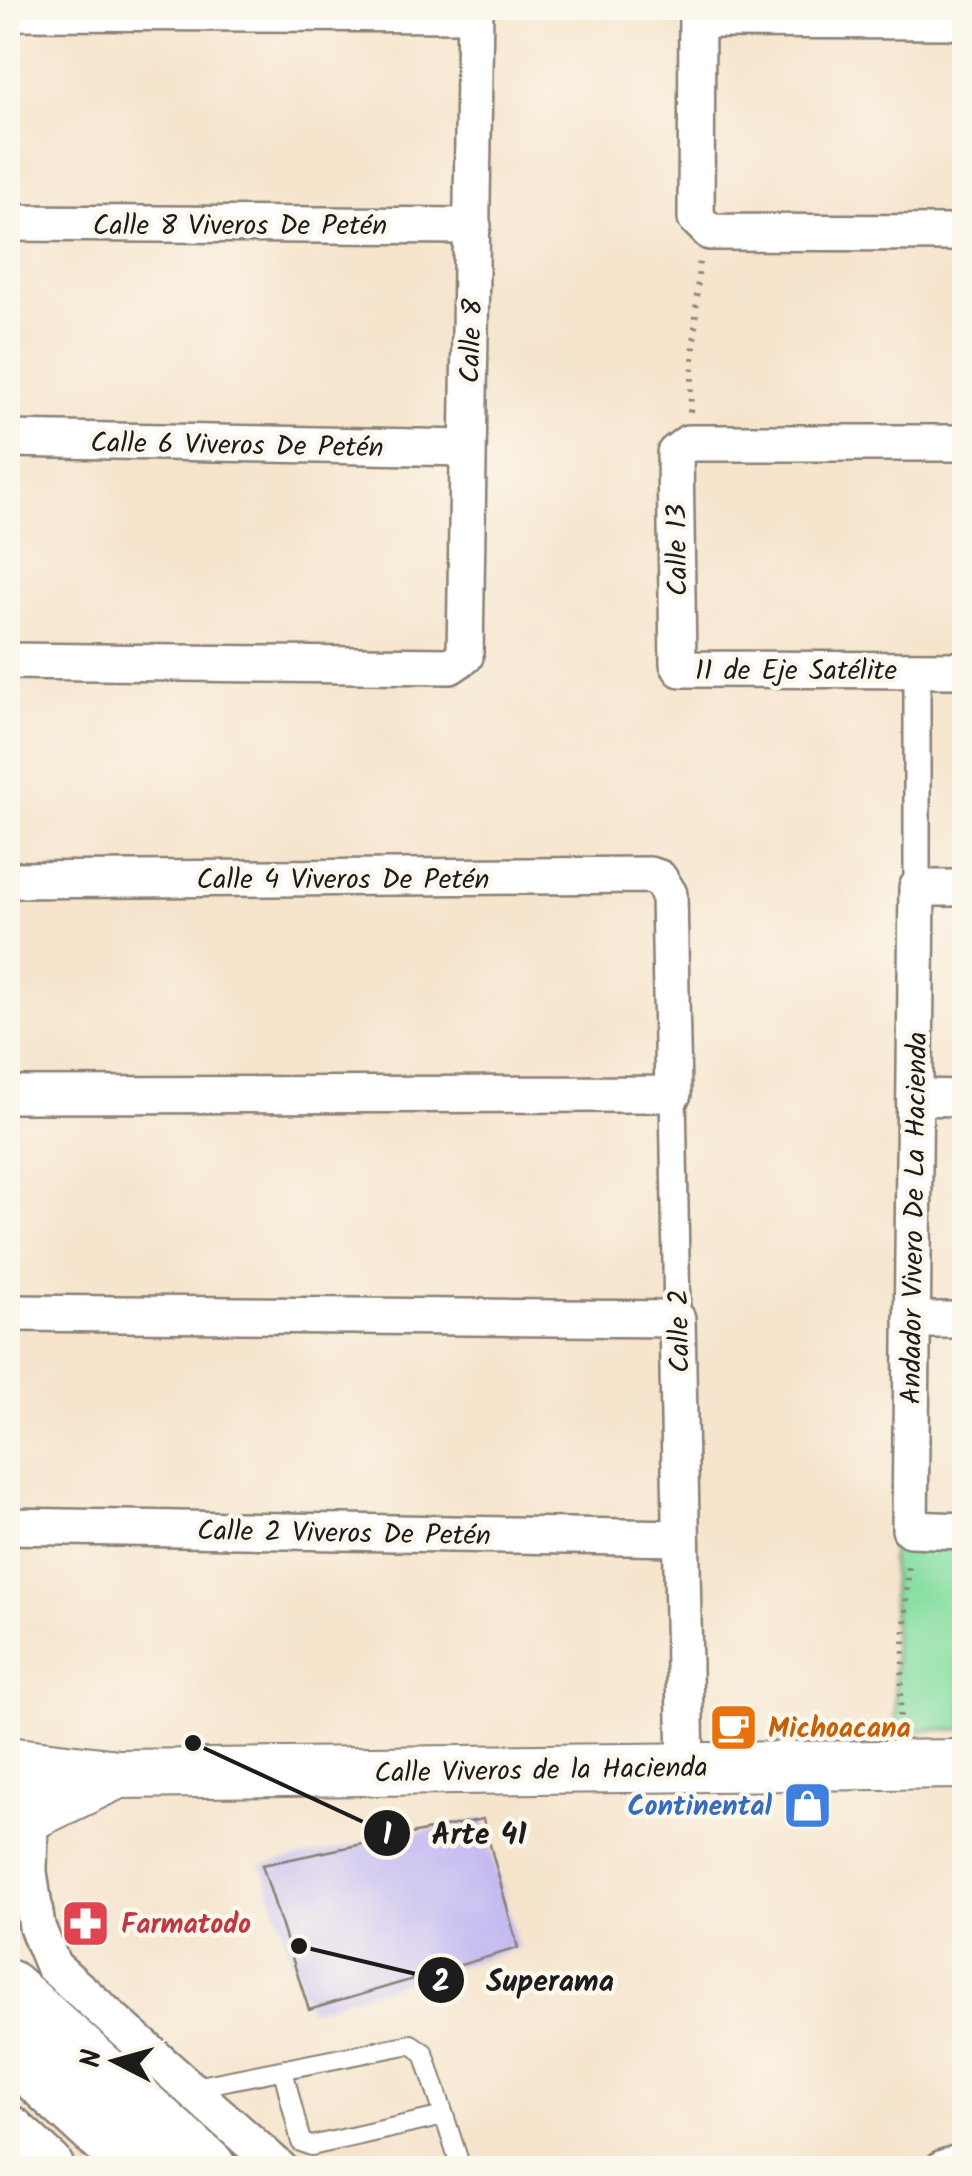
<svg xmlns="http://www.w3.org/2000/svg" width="972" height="2176" font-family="Kalam,sans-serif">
	<rect width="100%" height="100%" fill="#fbf7ec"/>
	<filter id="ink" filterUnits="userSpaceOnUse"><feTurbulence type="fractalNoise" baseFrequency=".01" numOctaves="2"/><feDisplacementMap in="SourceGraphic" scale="20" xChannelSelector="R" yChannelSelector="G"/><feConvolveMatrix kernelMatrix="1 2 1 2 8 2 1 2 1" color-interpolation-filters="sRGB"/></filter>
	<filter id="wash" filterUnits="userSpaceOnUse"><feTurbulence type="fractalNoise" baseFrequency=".0048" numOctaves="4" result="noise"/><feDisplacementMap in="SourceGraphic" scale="40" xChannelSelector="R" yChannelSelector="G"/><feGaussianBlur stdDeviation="2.25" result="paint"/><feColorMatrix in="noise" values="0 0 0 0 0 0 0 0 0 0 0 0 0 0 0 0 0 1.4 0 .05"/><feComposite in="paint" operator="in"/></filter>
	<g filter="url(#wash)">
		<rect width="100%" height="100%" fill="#f6e4cc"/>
		<!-- green -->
		<path fill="#87dea1" stroke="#527d5e" stroke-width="2.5" d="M964,1542v187l-68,2 -5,-187z"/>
		<g id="blocks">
			<!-- building -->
			<path fill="#c4baf2" d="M483,1819l35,129 -209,62 -47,-145z"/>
		</g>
	</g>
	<g filter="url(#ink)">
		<use href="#blocks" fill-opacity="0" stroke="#898074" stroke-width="2.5"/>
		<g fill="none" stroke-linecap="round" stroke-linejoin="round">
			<defs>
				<g id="service">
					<path d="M283,2070l18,72 10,4 133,-30"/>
					<path d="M190,2088l221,-44 13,9 37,115"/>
				</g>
				<g id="pedestrian">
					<path d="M917,888v-219"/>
					<path d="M673,1094l4,225"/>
				</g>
				<g id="minor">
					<path d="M697,8l-1,210 14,14 254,1"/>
					<path d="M8,12l467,2"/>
					<path d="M697,20l267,1"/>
					<path d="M8,223l465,3"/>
					<path d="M8,439l459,9"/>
					<path d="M964,443h-276l-13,10 3,211 3,5 283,1"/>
					<path d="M8,661l442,5 15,-10 10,-648"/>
					<path d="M8,880l641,-5 10,3 10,16 4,200 -665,1"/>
					<path d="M964,888h-47l-7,641 54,2"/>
					<path d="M915,1097l49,1"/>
					<path d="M8,1313l669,6 9,449"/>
					<path d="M912,1320h52"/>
					<path d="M8,1526l673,12"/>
					<path d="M17,1763l13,53 -1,56 8,55 16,39 226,202"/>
					<path d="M943,2168l21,-7"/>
				</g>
				<g id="secondary">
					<path d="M8,1761l110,13 846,-10"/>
					<path d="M8,1819l22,-3 88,-42"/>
				</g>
				<path id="primary" d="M8,1988l200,180"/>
				<path id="trunk" d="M8,2133l38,35"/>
				<path id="motorway" d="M8,2048l132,120"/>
			</defs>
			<!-- service casing -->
			<use href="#service" stroke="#898074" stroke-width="22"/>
			<!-- pedestrian casing -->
			<use href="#pedestrian" stroke="#898074" stroke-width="30"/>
			<!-- minor casing -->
			<use href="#minor" stroke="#898074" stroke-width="40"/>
			<!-- secondary casing -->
			<use href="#secondary" stroke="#898074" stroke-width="52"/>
			<!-- primary casing -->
			<use href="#primary" stroke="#898074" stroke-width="60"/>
			<!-- trunk casing -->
			<use href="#trunk" stroke="#898074" stroke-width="60"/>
			<!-- motorway casing -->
			<use href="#motorway" stroke="#898074" stroke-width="60"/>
			<!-- path -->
			<g stroke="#898074" stroke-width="6" stroke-dasharray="2.5 8" stroke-linecap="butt">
				<path d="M690,412l9,-152"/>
				<path d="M899,1727l10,-167"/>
			</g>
			<!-- service -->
			<use href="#service" stroke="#fff" stroke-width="18"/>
			<!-- pedestrian -->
			<use href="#pedestrian" stroke="#fff" stroke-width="25"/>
			<!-- minor -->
			<use href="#minor" stroke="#fff" stroke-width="35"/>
			<!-- secondary -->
			<use href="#secondary" stroke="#fff" stroke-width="48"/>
			<!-- primary -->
			<use href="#primary" stroke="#fff" stroke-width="55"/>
			<!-- trunk -->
			<use href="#trunk" stroke="#fff" stroke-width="55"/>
			<!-- motorway -->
			<use href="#motorway" stroke="#fff" stroke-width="55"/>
		</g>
	</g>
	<!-- icons -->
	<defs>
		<symbol id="cafe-square" viewBox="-11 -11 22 22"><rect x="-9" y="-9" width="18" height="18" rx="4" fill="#e8710a" stroke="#fbf7ec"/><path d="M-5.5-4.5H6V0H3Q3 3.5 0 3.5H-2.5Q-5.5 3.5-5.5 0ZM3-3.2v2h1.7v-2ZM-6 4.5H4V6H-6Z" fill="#fff"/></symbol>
		<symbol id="shop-square" viewBox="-11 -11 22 22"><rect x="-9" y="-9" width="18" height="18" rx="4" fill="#3f7fe0" stroke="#fbf7ec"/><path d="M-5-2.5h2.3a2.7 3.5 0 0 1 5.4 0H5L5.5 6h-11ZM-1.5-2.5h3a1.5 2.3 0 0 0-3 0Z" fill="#fff"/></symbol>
		<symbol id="pharmacy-square" viewBox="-11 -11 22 22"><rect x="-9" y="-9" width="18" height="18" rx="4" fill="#e0444e" stroke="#fbf7ec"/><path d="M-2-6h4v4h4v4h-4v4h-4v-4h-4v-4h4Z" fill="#fff"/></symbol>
	</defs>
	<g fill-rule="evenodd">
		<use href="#cafe-square" x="706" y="1700" width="55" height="55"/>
		<use href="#shop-square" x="780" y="1778" width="55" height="55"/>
		<use href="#pharmacy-square" x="58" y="1896" width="55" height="55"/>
	</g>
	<g text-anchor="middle" stroke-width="9" stroke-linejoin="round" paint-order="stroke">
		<!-- street labels -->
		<g font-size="28" fill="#1c1c1c" stroke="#fbf7ec">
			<text x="240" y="234">Calle 8 Viveros De Petén</text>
			<text transform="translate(470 341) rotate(-88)" y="10">Calle 8</text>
			<text transform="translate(237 444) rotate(1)" y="10">Calle 6 Viveros De Petén</text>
			<text transform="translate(676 550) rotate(-91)" y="10">Calle 13</text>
			<text x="796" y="679">11 de Eje Satélite</text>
			<text x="343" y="888">Calle 4 Viveros De Petén</text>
			<text transform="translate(913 1218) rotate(-89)" y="10">Andador Vivero De La Hacienda</text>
			<text transform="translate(678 1331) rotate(-91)" y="10">Calle 2</text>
			<text transform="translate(344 1532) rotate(1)" y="10">Calle 2 Viveros De Petén</text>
			<text transform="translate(541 1769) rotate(-1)" y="10">Calle Viveros de la Hacienda</text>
		</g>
		<!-- food labels -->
		<g font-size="28" font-weight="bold" fill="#c56008" stroke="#fbf7ec" text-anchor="start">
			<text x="768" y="1737">Michoacana</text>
		</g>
		<!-- shop labels -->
		<g font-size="28" font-weight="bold" fill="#366cbe" stroke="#fbf7ec" text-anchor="end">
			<text x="772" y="1815">Continental</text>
		</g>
		<!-- health labels -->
		<g font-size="28" font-weight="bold" fill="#be3a42" stroke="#fbf7ec" text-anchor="start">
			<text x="121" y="1933">Farmatodo</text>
		</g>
	</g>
	<!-- callouts -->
	<path fill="none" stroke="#1c1c1c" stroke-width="4" d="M193 1743L387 1833M299 1946L441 1980"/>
	<g fill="#1c1c1c" stroke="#fbf7ec" stroke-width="4">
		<circle cx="193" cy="1743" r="10"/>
		<circle cx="299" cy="1946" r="10"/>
		<circle cx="387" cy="1833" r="25"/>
		<circle cx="441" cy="1980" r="25"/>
	</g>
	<g font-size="30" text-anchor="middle" font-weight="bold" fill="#fff">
		<text x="387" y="1844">1</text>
		<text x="441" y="1991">2</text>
	</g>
	<g font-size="30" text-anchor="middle" font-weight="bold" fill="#1c1c1c" stroke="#fbf7ec" stroke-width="9" stroke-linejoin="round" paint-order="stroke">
		<text x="479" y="1844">Arte 41</text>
		<text x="550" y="1991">Superama</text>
	</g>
	<!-- margin -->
	<rect width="972" height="2176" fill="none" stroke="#fbf7ec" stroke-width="40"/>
	<!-- north arrow -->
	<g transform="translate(115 2061) rotate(276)" stroke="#fbf7ec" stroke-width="8" paint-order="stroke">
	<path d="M0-8L18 38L0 25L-18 38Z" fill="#1c1c1c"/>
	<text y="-15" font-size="28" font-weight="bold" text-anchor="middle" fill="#1c1c1c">N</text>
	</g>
</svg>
